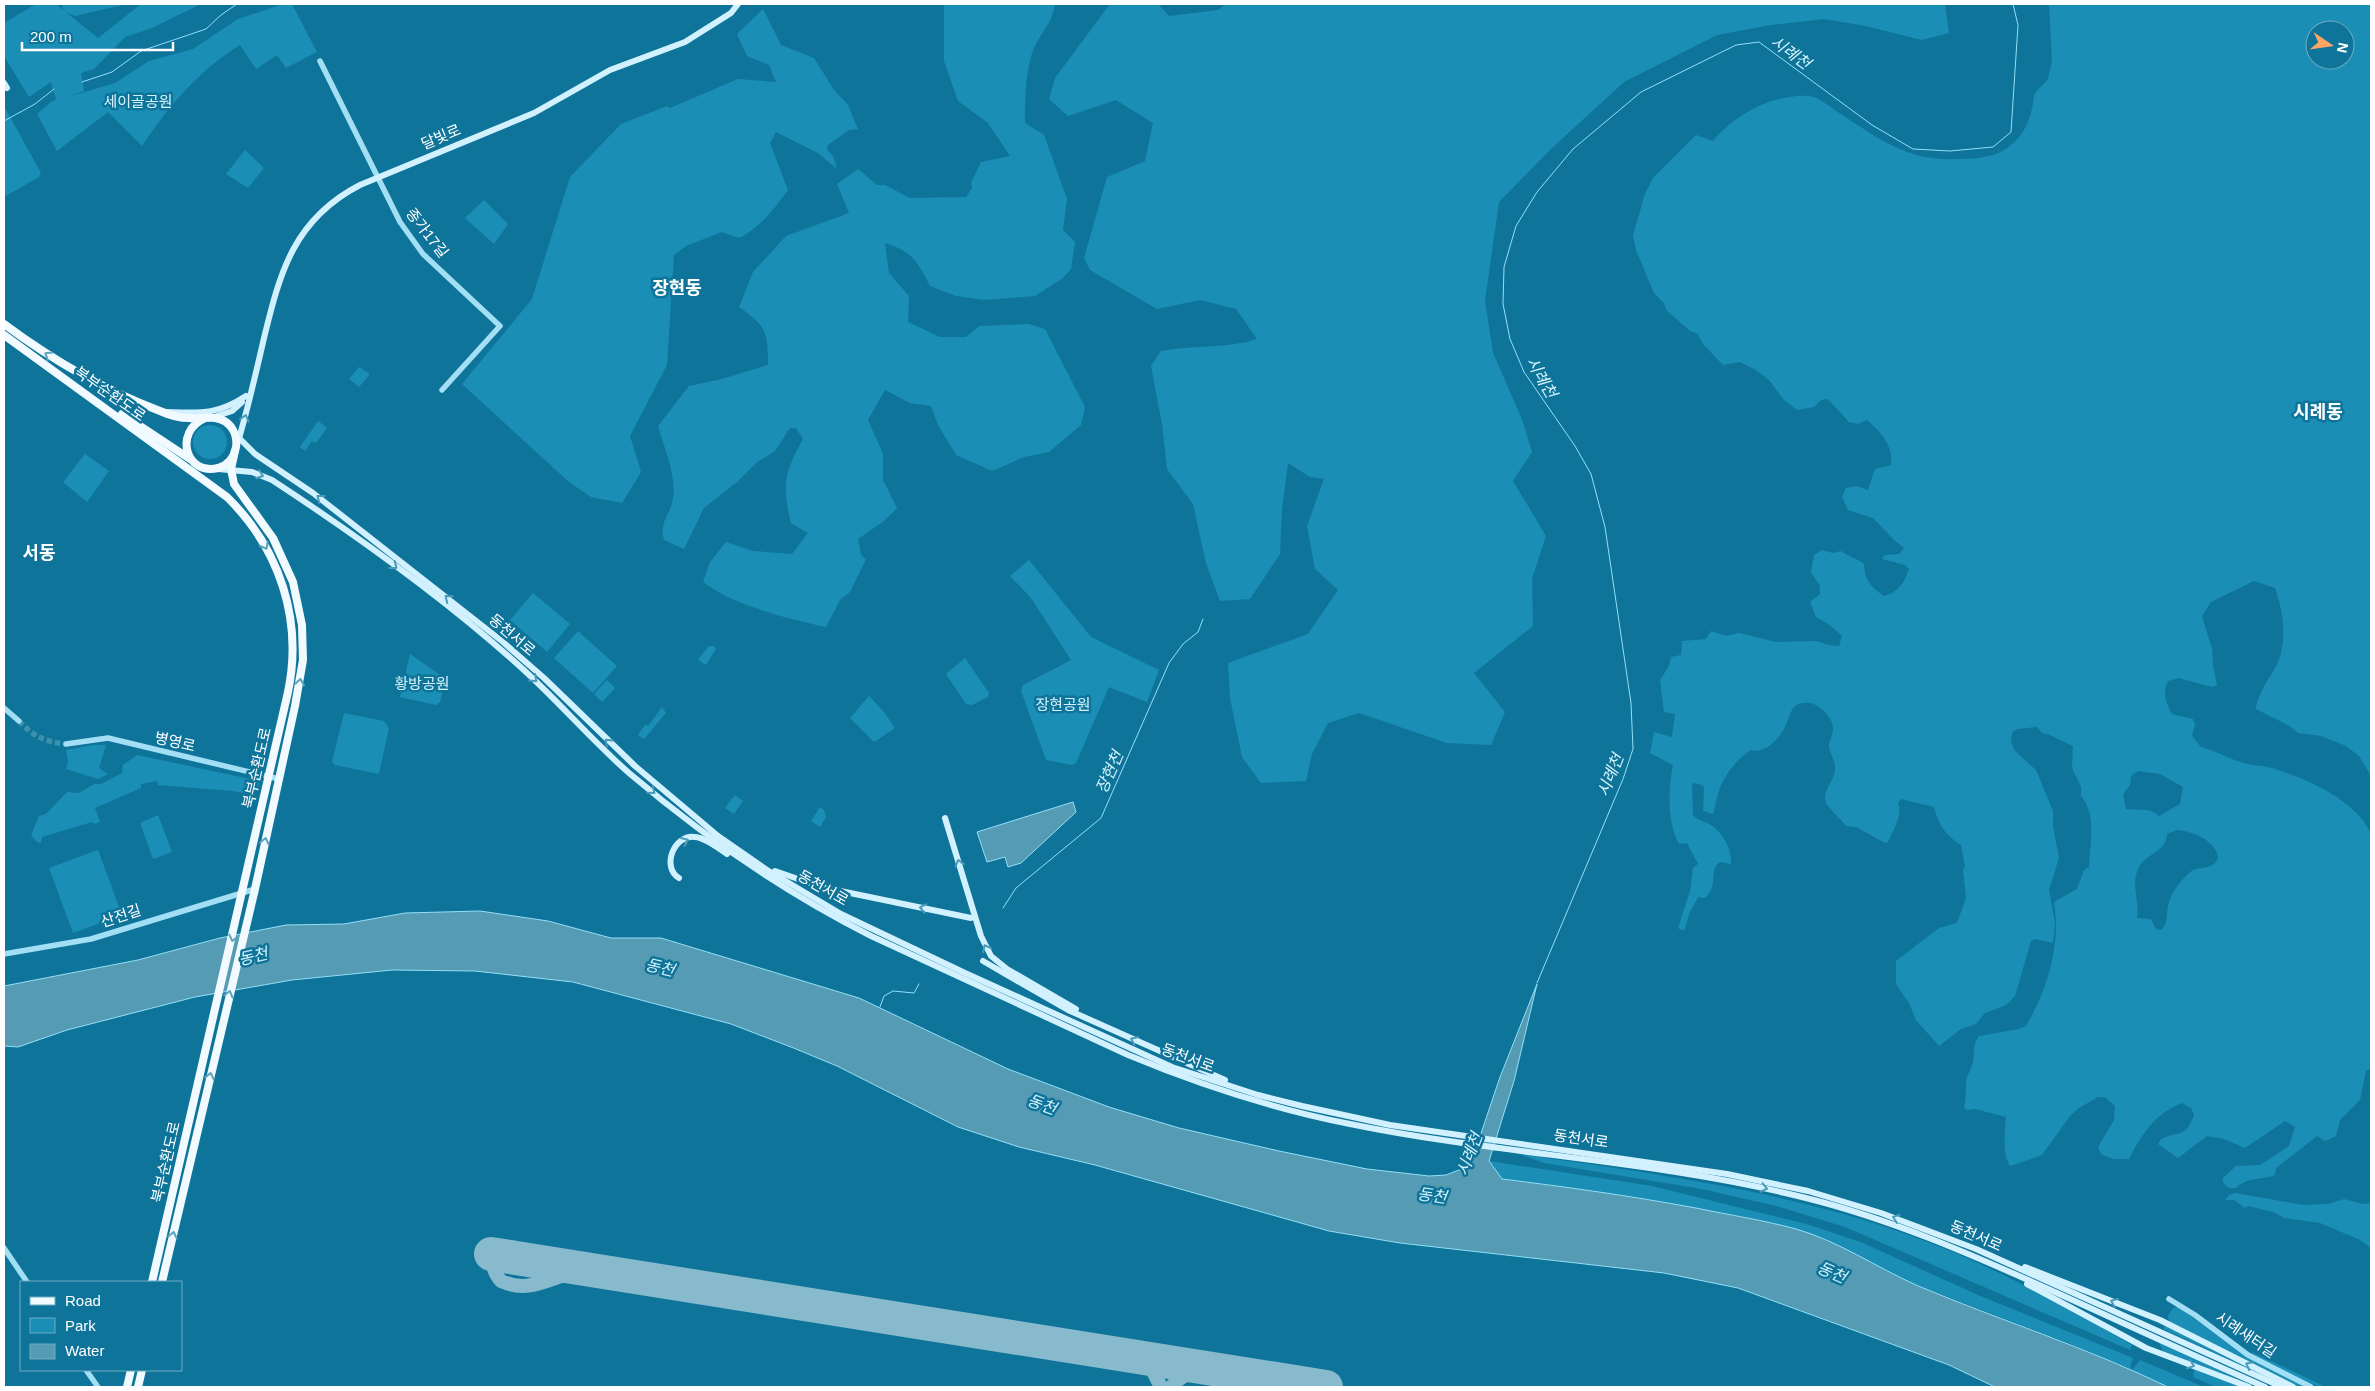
<svg xmlns="http://www.w3.org/2000/svg" width="2375" height="1391" font-family="Arial,'Noto Sans KR',sans-serif">
	<rect width="100%" height="100%" fill="#0f749a"/>
	<!-- green -->
	<g fill="#1b8eb6" fill-rule="evenodd">
		<path d="M36,4h20l7,6 -1,-6h65l-52,12 -8,-3 31,25 43,-34h60l-49,24 -27,9 -31,32 -13,4 3,18 -16,6 47,-14 34,-22 44,-12 45,-30 45,-15h9l25,48 -31,16 -9,-13 -21,14 -16,-24c-41,25 -71,61 -98,101l-34,-34 -51,39 -20,-37 14,-12 5,-2 -5,-18 -22,15 -25,-41v-33z"/>
		<path d="M944,4h111c-3,22 -19,33 -24,53 -6,21 -6,44 -6,66l19,12 23,64 -4,31 12,12 -4,27 -8,9 -28,18 -51,4 -28,-4 -26,-10c-12,-24 -18,-35 -45,-43l4,30 20,23 -1,26 32,15h26l13,-11 49,-2 17,5 40,78 -4,18 -32,27 -25,5 -32,14 -36,-16 -18,-30 -7,-19 -21,-3 -25,-13 -17,30 15,34v26l14,28 -13,13 -26,18 3,16 5,4 -16,33 -10,8 -14,27c-38,-8 -93,-22 -123,-45l7,-20 16,-20 27,9 39,3 16,-21 -17,-10c-9,-38 -7,-50 12,-84l-7,-11h-6l-15,23 -19,12 -19,19 -33,26 -20,41 -20,-9c-5,-19 6,-24 9,-41 4,-23 -9,-51 -15,-73l31,-40 29,-6 50,-15c0,-34 -2,-39 -29,-58l14,-35 33,-36 63,-23 -12,-29 21,-15 19,16h8l25,13 56,-1 6,-9 -1,-5 10,-21 29,-6 -22,-33 -30,-22 -14,-40z"/>
		<path d="M1110,4h48l11,12 49,-6 8,-6h719l4,29 -27,7 -56,-14 -42,-7 -53,6 -54,10 -93,47 -73,67 -52,53 -14,99 8,52 29,66 10,33 -19,29 33,55 -14,43 1,47 -59,47 31,39 -14,33 -44,-2 -88,-30 -31,10 -16,31 -6,27 -45,2 -19,-26 -12,-59 -2,-35 80,-29 30,-44 -23,-21 -8,-43 17,-47 -14,-2 -22,-14 -6,47 -2,44 -30,45 -30,2 -14,-38 -13,-59 -26,-35 -5,-45 -11,-58 10,-15c32,-6 65,-2 96,-12l-21,-30 -36,-9 -43,9 -67,-39 -6,-12 23,-81 38,-16 8,-38 -37,-23 -48,16 -19,-17 6,-21z"/>
		<path d="M2049,4h322v772l-12,-20 -13,-10 -25,-10 -23,-3 -8,-7 -34,-17c2,-19 16,-32 23,-49 8,-24 4,-49 -4,-72l-21,-7 -43,21 -9,14 10,33 1,16 4,20 -5,2 -33,-9 -11,3c-6,12 -2,21 4,33l21,5 2,6 -3,11 9,11c16,4 28,12 43,16 7,3 16,2 23,4 35,9 89,32 104,67v234l-5,3 -6,29 -20,20 -4,16 -11,5 -8,-5 -41,32 -1,7c-12,5 -29,2 -39,13h-7l-6,-5v-5l13,-12 24,-1 29,-19 6,-19 -10,-6 -40,27 -21,-9 -17,-3 -29,22 -20,-14 3,-5c19,-9 24,0 33,-24l-3,-7 -9,-5c-28,11 -40,31 -53,56h-16l-12,-5 -3,-7 16,-27 1,-14 -10,-9h-7l-19,11 -9,8 -28,39 -32,11c-8,-13 -5,-35 -4,-49l-31,-8 -8,1 -3,-2c3,-11 1,-22 3,-31 2,-5 5,-10 6,-15 2,-11 -1,-16 6,-26l40,-7 7,-3c22,-38 35,-81 28,-124l23,-13 7,-19 5,-3c1,-23 8,-53 -8,-71v-9l-9,-19 1,-22 -23,-11 -8,-2 -5,-6 -20,2 -5,4 -1,9 4,9 21,19 17,41v15l6,32 -10,32 6,33 -2,20 -17,-4 -5,2 -16,55 -9,9 -21,8 -9,11 -15,5 -22,17 -23,-26 -7,-17 -13,-19v-23l43,-33 18,-5 9,-25 -3,-28 2,-3 -4,-22c-15,-9 -23,-21 -27,-38l-33,-8 -3,4c5,11 -5,28 -10,39l-3,1 -29,-16 -10,-1c-4,-6 -18,-18 -20,-23 -4,-11 5,-18 8,-28 4,-15 -5,-20 -5,-29 0,-6 5,-12 4,-19 -1,-10 -13,-22 -23,-24 -21,-3 -19,14 -26,26 -7,11 -19,25 -33,21 -15,10 -28,26 -33,44 -2,7 -3,13 -5,20l-10,-3 1,-24 -2,-2 -9,-2 -1,2 1,30c5,6 12,6 18,10 12,8 21,24 20,39l-11,-2c-12,8 -1,25 -15,36l-7,-1 -9,17 -4,15 -3,1 -4,-2 12,-37 3,-23 5,-4 -11,-21 -8,1c-12,-23 -11,-54 -6,-79l-23,-12 4,-21 18,5 3,-23 -11,-2 -4,-32 9,-14 2,-9 10,-2 1,-14 24,-2 5,-8 15,5 13,-3 37,9 40,-1 13,4 10,1 3,-10 -12,-11 -14,-8 -6,-15 10,-8v-8l-9,-14 3,-17 8,-5 11,3 8,-2c7,5 17,8 23,13 1,17 6,22 20,32 15,-4 20,-13 25,-27l-4,-4 -23,-6 3,-4 14,-1 5,-6 -10,-8 -21,-22 -25,-8 -6,-13 4,-9 10,-2 12,4 7,-21 16,-4c3,-20 -11,-33 -24,-45l-9,4 -9,-2 -21,-23 -7,1 -7,7 -17,3 -14,-11 -13,-18 -14,-11 -16,-8 -17,3 -20,-21 -5,-10 -8,-3 -23,-20 -4,-9 -9,-9 -18,-43 -3,-15 12,-41 8,-16 43,-43 17,6c22,-27 60,-47 96,-45 10,1 24,13 33,19 39,25 67,47 117,44 11,0 23,-1 34,-4 28,-10 39,-33 41,-61l14,-15 4,-18zM2315,30h30v30h-30zM2138,771l22,3 23,13 -3,17 -21,12c-8,-9 -22,-5 -33,-7l-3,-15 7,-9 1,-9zM2177,830c15,1 40,11 41,28 -4,13 -20,7 -29,15 -9,8 -18,20 -21,32 -2,10 1,17 -7,25l-5,-1 -5,-10 -14,-1c3,-18 -7,-34 2,-51 7,-13 28,-16 28,-33z"/>
		<path d="M763,9l18,36 33,13 20,32 14,15 10,24 -9,1 -21,15 -1,5 6,6 4,13 -19,-16 -42,-21 -6,11 18,47c-14,19 -28,38 -49,48l-17,-6 -36,14 -12,9 -7,110 -37,71 11,36 -19,31 -31,-6 -22,-15 -107,-98 70,-85 38,-122 51,-53 46,-18 3,2 68,-29 38,3 -7,-17 -22,-9 -10,-22z"/>
		<path d="M4,106l37,67 -2,4 -35,20z"/>
		<path d="M245,150l19,18 -16,20 -22,-14z"/>
		<path d="M484,200l24,24 -14,20 -29,-26z"/>
		<path d="M359,367l11,7 -11,13 -10,-8z"/>
		<path d="M318,421l9,7 -11,15 -4,-2 -7,10 -5,-4z"/>
		<circle cx="210" cy="442" r="17"/>
		<path d="M85,454l24,17 -22,31 -24,-20z"/>
		<path d="M1029,560l62,77 68,33 -12,32 -38,-15 -33,76 -4,2 -26,-5 -25,-69 2,-6 48,-25 -40,-62 -21,-22z"/>
		<path d="M533,593l37,31 -23,28 -37,-32z"/>
		<path d="M578,631l39,35 -24,27 -39,-35z"/>
		<path d="M709,646h5l2,3 -10,16 -8,-5z"/>
		<path d="M410,654l33,23 2,5 -5,20 -4,3 -36,-8z"/>
		<path d="M965,658l24,35 -1,4 -16,8 -6,-1 -20,-30z"/>
		<path d="M607,680l8,8 -13,14 -8,-8z"/>
		<path d="M869,696l15,16 11,16 -21,14 -24,-24z"/>
		<path d="M662,707l4,6 -22,26 -6,-4 7,-10 3,1z"/>
		<path d="M344,713l40,8 5,7 -10,46 -44,-9 -3,-3z"/>
		<path d="M93,745h13l-7,23 9,6 -10,5 -32,-10 2,-6 -2,-13z"/>
		<path d="M137,755l123,26 -3,9 -9,4 -16,-3 -74,-6 -1,-4 -16,3v4l-46,20 5,14 -6,2 -2,-2 -50,15 -1,6 -4,-1 -6,-7 8,-19 7,-2 21,-22 12,1 15,-9h7l21,-11 1,-8z"/>
		<path d="M735,795l8,6 -9,13 -9,-6z"/>
		<path d="M820,807l4,3 2,7 -6,10 -9,-6z"/>
		<path d="M158,815l14,37 -19,7 -13,-36z"/>
		<path d="M98,850l24,65 -49,18 -24,-65z"/>
		<path d="M1519,1154c144,21 289,39 424,94 65,26 128,62 189,97l-2,5 -285,-123 -69,-21 -74,-17 -158,-26z"/>
		<path d="M1489,1161l163,25 158,39 53,18 115,52 155,63 -3,10 3,1 7,-9 64,27h-36l-35,-17 -70,-29 -149,-57 -99,-48 -18,-6 -40,-10 -107,-20 -148,-21z"/>
		<path d="M2235,1193l68,12 25,-1 16,-5 18,5 9,-1v45l-11,-8 -40,-17 -36,-5 -11,-6 -25,-6 -3,2 -11,-8h-9l4,-5z"/>
		<path d="M2179,1307l68,50 58,30h-6l-22,-10 -108,-56 -1,-5 5,-8z"/>
		<path d="M2165,1326l96,48 -98,-45z"/>
		<path d="M2159,1342l83,39v1l-79,-30z"/>
		<path d="M2250,1352l4,1 72,34c-19,0 -59,-24 -76,-35z"/>
		<path d="M2194,1369l50,18h-28l-23,-10z"/>
	</g>
	<!-- water -->
	<g fill="#569bb4" stroke="#93dff8">
		<path d="M1073,802l3,10 -55,51 -13,4 -3,-10 -18,5 -10,-30z"/>
		<path d="M480,911l68,10 63,17h50l198,60 149,71 101,38 70,21 100,23 88,18 62,7 17,-1 18,-7 9,-11 27,-80 37,-93 -23,97 -25,80 13,18c65,8 129,17 194,29 33,7 67,12 100,21 42,12 80,38 120,56 83,35 170,62 252,102h-173l-46,-22 -211,-77 -74,-15 -264,-30 -71,-12 -234,-66 -76,-18 -61,-20 -121,-61 -46,-19 -60,-23 -158,-42 -98,-11 -83,-1 -100,10 -97,17 -128,33 -49,17 -14,-1v-60l134,-26 82,-22 66,-13 58,-1 61,-11z"/>
	</g>
	<g fill="none" stroke-linecap="round" stroke-linejoin="round">
		<!-- stream -->
		<g stroke="#93dff8" stroke-width="1">
			<path d="M82,82l30,-10 29,-21 65,-22 15,-14 16,-11"/>
			<path d="M4,121l31,-17 19,-15"/>
			<path d="M1003,908l13,-20 85,-70 68,-155 14,-19 15,-12 5,-13"/>
			<path d="M1537,983l86,-204 10,-30 -2,-46 -26,-176 -14,-53 -16,-28 -51,-74 -14,-33 -7,-35 1,-37 12,-41 21,-34 36,-43 68,-57 95,-47 23,-3 113,83 41,24 37,2 43,-4 18,-15 7,-107 -5,-21"/>
			<path d="M880,1007l4,-11 9,-5 21,2 5,-9"/>
		</g>
		<!-- taxiway -->
		<g stroke="#87bacc" stroke-width="14">
			<path d="M563,1265c-9,-2 -18,-4 -26,-8 -14,-5 -30,-19 -41,-1 -6,8 -1,18 5,25 30,14 51,-6 80,-10 6,-1 13,0 20,0"/>
			<path d="M1130,1356l23,15 8,16"/>
			<path d="M1171,1387c19,-22 54,-24 73,0"/>
			<path d="M1280,1387l23,-3"/>
		</g>
		<!-- runway -->
		<path stroke="#87bacc" stroke-width="34" d="M491,1254l835,133"/>
		<!-- tertiary-tunnel -->
		<path stroke="#3f90ae" stroke-width="5.5" stroke-dasharray="5.5 3" stroke-linecap="butt" d="M19,721c14,15 26,21 47,23"/>
		<!-- tertiary -->
		<g stroke="#a2dff5" stroke-width="5.5">
			<path d="M320,61l80,161 23,32 77,72 -58,64"/>
			<path d="M4,708l15,13"/>
			<path d="M66,744l42,-6 171,41"/>
			<path d="M4,954l87,-15 164,-50"/>
			<path d="M4,1248l23,34"/>
			<path d="M2169,1299l26,16 53,40 63,32"/>
			<path d="M86,1370l12,17"/>
		</g>
		<!-- secondary -->
		<g stroke="#d2f1fe" stroke-width="6">
			<path d="M4,83l3,5"/>
			<path d="M167,412c34,1 50,3 79,-16"/>
			<path d="M214,417l18,-6 10,-9"/>
			<path d="M236,435l19,19 58,39 190,149 41,36 91,88 83,70 49,34 74,44 124,59 207,94 86,28 44,11 88,19 337,49 81,17 73,22 95,36 306,138"/>
			<path d="M238,442c10,-34 18,-69 26,-104 16,-66 30,-119 96,-153l174,-72 76,-43 75,-28 46,-29 7,-9"/>
			<path d="M218,469l34,3 20,8c84,55 168,115 243,182 40,35 74,76 114,111 74,63 155,119 242,163l257,119c72,30 146,54 222,69 151,31 306,36 456,74 84,21 162,55 240,90 73,33 146,67 219,99"/>
			<path d="M945,818l36,118 10,20 16,13 69,40"/>
			<path d="M775,871l46,16 150,31"/>
			<path d="M679,878c-18,-11 -5,-44 16,-41 11,1 23,11 32,17"/>
			<path d="M983,961l85,49 157,70"/>
			<path d="M2025,1267l135,53 133,67"/>
			<path d="M2027,1284l119,64 103,39"/>
		</g>
		<!-- primary -->
		<g stroke="#f0faff" stroke-width="8">
			<path d="M4,324c47,35 100,66 156,87 9,4 19,7 29,7 13,2 26,-4 37,4 17,13 12,40 -8,46 -32,8 -45,-36 -13,-50"/>
			<path d="M4,335l223,162c53,52 76,123 61,195l-136,590"/>
			<path d="M122,414l68,45"/>
			<path d="M162,1282l93,-393 40,-183 8,-46 -1,-35 -9,-43 -20,-44 -39,-54 -3,-15 4,-18"/>
			<path d="M127,1387l4,-17"/>
			<path d="M138,1387l4,-17"/>
		</g>
	</g>
	<!-- one-way arrows -->
	<defs><path id="oneway-chevron" d="M-2-3.5L2.5 0L-2 3.5" fill="none" stroke-width="1.6" stroke-linecap="round" stroke-linejoin="round" transform="scale(1.25)"/></defs>
	<g stroke="#5ea3bd">
		<use href="#oneway-chevron" transform="translate(48 355) rotate(-148)"/>
		<use href="#oneway-chevron" transform="translate(265 546) rotate(60)"/>
		<use href="#oneway-chevron" transform="translate(300 682) rotate(-81)"/>
		<use href="#oneway-chevron" transform="translate(265 841) rotate(-78)"/>
		<use href="#oneway-chevron" transform="translate(233 938) rotate(103)"/>
		<use href="#oneway-chevron" transform="translate(229 994) rotate(-76)"/>
		<use href="#oneway-chevron" transform="translate(210 1076) rotate(-77)"/>
		<use href="#oneway-chevron" transform="translate(173 1235) rotate(-77)"/>
	</g>
	<g stroke="#4a9ab8">
		<use href="#oneway-chevron" transform="translate(245 418) rotate(-73)"/>
		<use href="#oneway-chevron" transform="translate(260 475) rotate(20)"/>
		<use href="#oneway-chevron" transform="translate(320 498) rotate(-142)"/>
		<use href="#oneway-chevron" transform="translate(394 566) rotate(37)"/>
		<use href="#oneway-chevron" transform="translate(448 598) rotate(-141)"/>
		<use href="#oneway-chevron" transform="translate(534 679) rotate(43)"/>
		<use href="#oneway-chevron" transform="translate(608 742) rotate(-136)"/>
		<use href="#oneway-chevron" transform="translate(652 791) rotate(39)"/>
		<use href="#oneway-chevron" transform="translate(685 841) rotate(-25)"/>
		<use href="#oneway-chevron" transform="translate(959 863) rotate(-107)"/>
		<use href="#oneway-chevron" transform="translate(923 908) rotate(-169)"/>
		<use href="#oneway-chevron" transform="translate(986 948) rotate(-118)"/>
		<use href="#oneway-chevron" transform="translate(1134 1040) rotate(-155)"/>
		<use href="#oneway-chevron" transform="translate(1764 1188) rotate(12)"/>
		<use href="#oneway-chevron" transform="translate(1896 1218) rotate(-161)"/>
		<use href="#oneway-chevron" transform="translate(2114 1302) rotate(-158)"/>
		<use href="#oneway-chevron" transform="translate(2191 1365) rotate(21)"/>
		<use href="#oneway-chevron" transform="translate(2249 1365) rotate(-153)"/>
	</g>
	<g text-anchor="middle" stroke-width="5" stroke-linejoin="round" paint-order="stroke">
		<!-- park labels -->
		<g font-size="15" fill="#d2f3fe" stroke="#0f749a">
			<text x="138" y="107">세이골공원</text>
			<text x="422" y="689">황방공원</text>
			<text x="1063" y="710">장현공원</text>
		</g>
		<!-- street labels -->
		<g font-size="15" fill="#fff" stroke="#0f749a">
			<text transform="translate(441 137) rotate(-23)" y="5">달빛로</text>
			<text transform="translate(427 233) rotate(52)" y="5">종가17길</text>
			<text transform="translate(110 394) rotate(35)" y="5">북부순환도로</text>
			<text transform="translate(512 635) rotate(40)" y="5">동천서로</text>
			<text transform="translate(175 742) rotate(13)" y="5">병영로</text>
			<text transform="translate(257 768) rotate(-77)" y="5">북부순환도로</text>
			<text transform="translate(823 888) rotate(30)" y="5">동천서로</text>
			<text transform="translate(121 916) rotate(-18)" y="5">산전길</text>
			<text transform="translate(1188 1058) rotate(20)" y="5">동천서로</text>
			<text transform="translate(1581 1139) rotate(8)" y="5">동천서로</text>
			<text transform="translate(166 1162) rotate(-77)" y="5">북부순환도로</text>
			<text transform="translate(1976 1236) rotate(23)" y="5">동천서로</text>
			<text transform="translate(2246 1335) rotate(34)" y="5">시례새터길</text>
		</g>
		<!-- water labels -->
		<g font-size="16" font-style="italic" fill="#d6f4fd" stroke="#0f749a">
			<text transform="translate(1791 52) rotate(36)" y="6">시례천</text>
			<text transform="translate(1542 377) rotate(60)" y="6">시례천</text>
			<text transform="translate(1109 772) rotate(-66)" y="6">장현천</text>
			<text transform="translate(1610 775) rotate(-68)" y="6">시례천</text>
			<text transform="translate(253 956) rotate(-13)" y="6">동천</text>
			<text transform="translate(660 967) rotate(14)" y="6">동천</text>
			<text transform="translate(1042 1104) rotate(20)" y="6">동천</text>
			<text transform="translate(1469 1154) rotate(-69)" y="6">시례천</text>
			<text transform="translate(1432 1195) rotate(8)" y="6">동천</text>
			<text transform="translate(1832 1272) rotate(23)" y="6">동천</text>
		</g>
		<!-- quarter labels -->
		<g font-size="18" font-weight="bold" fill="#fff" stroke="#0f749a">
			<text x="677" y="294">장현동</text>
			<text x="2318" y="418">시례동</text>
			<text x="39" y="559">서동</text>
		</g>
	</g>
	<!-- border -->
	<rect width="2375" height="1391" fill="none" stroke="#ffffff" stroke-width="10"/>
	<!-- legend -->
	<rect x="20" y="1281" width="162" height="90" fill="#0f749a" stroke="#6facc2"/>
	<rect x="30" y="1297" width="25" height="8" fill="#f0faff" stroke="#6facc2"/>
	<text x="65" y="1306" font-size="15" fill="#ffffff">Road</text>
	<rect x="30" y="1318" width="25" height="15" fill="#1b8eb6" stroke="#6facc2"/>
	<text x="65" y="1331" font-size="15" fill="#ffffff">Park</text>
	<rect x="30" y="1344" width="25" height="15" fill="#569bb4" stroke="#6facc2"/>
	<text x="65" y="1356" font-size="15" fill="#ffffff">Water</text>
	<!-- north arrow -->
	<g transform="translate(2330 45) rotate(103)"><circle r="24" fill="#0f749a" stroke="#6facc2"/>
	<path d="M0-4L9 19L0 12L-9 19Z" fill="#ffa666"/>
	<text y="-8" font-size="14" font-weight="bold" text-anchor="middle" fill="#ffffff">N</text>
	</g>
	<!-- scale -->
	<path d="M22 42v8h151v-8" fill="none" stroke="#ffffff" stroke-width="2.5"/>
	<text x="30" y="42" font-size="15" fill="#ffffff" stroke="#0f749a" stroke-width="4" paint-order="stroke">200 m</text>
</svg>
